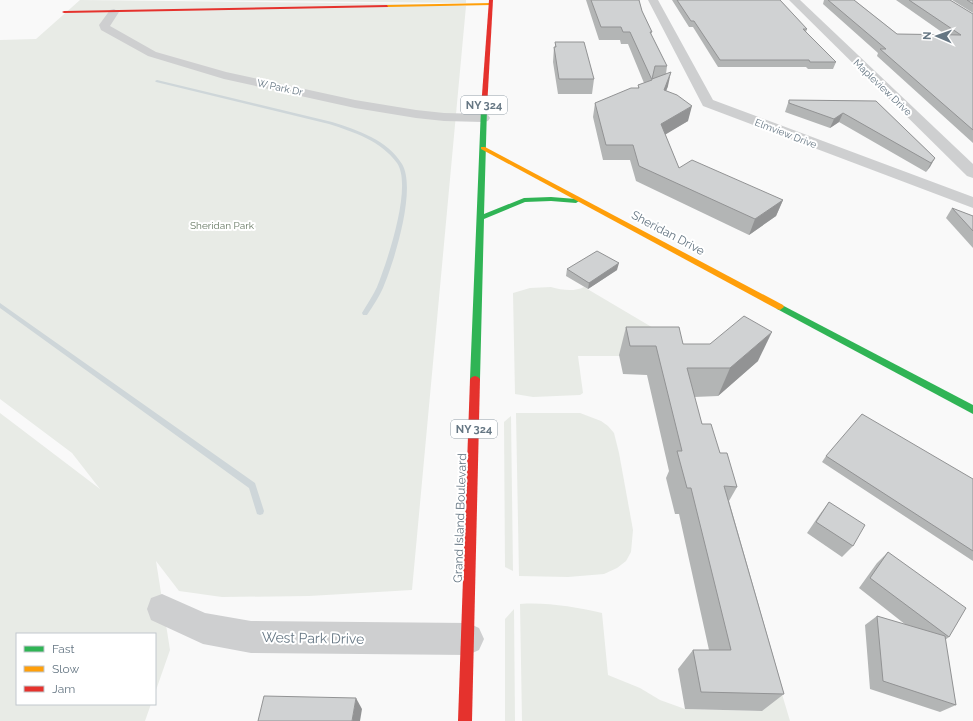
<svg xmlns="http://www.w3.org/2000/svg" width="973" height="721" font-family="Raleway,sans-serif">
	<rect width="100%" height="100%" fill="#f9f9f9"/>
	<!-- green -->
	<g fill="#e8ebe6">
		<path d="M80,0l335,4 51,2 -54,584 -103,6 -87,1 -43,-6 -23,-30 14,89 -15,43v-59h-138v70h134l-6,17h-145v-308l100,76 -28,-36 -72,-54v-359l36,-1z"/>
		<path d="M174,0h292v3z"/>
		<path d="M551,287c11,3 23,5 33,0l93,55 113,379h-268l-2,-117c27,-2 55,3 82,9l6,62 32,13 20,12 25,9 77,2 -93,-355h-91l5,37 -3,2 -47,2 -18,-3 -2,-101 17,-5z"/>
		<path d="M516,413h64l21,8 7,5 6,7 5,20 14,77 -2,22 -5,9 -9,7 -13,6 -36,3 -49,-1z"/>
		<path d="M511,416l2,155 -8,-4 -1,-145z"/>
		<path d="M514,609l1,112h-10v-102z"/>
	</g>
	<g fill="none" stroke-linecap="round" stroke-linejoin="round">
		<!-- stream -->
		<g fill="#ced6d9" fill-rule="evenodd">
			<path d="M157,80l175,42c25,8 56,18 70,42 15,25 -8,98 -19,124 -4,9 -10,18 -16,27h-4l-1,-2c5,-9 11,-17 15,-26 10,-25 36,-101 20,-124 -16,-22 -43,-31 -68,-39l-173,-42 -1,-1z"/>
			<path d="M0,303l255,180 9,28 -1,3 -3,1 -3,-1 -8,-26 -249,-180z"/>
		</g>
		<!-- street -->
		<g fill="#cecfd0" fill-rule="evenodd">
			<path d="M648,0h10l55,100 260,97v11l-270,-102z"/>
			<path d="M789,0h11l173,164v14l-6,-2z"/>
			<path d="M114,9l5,3 -9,14 46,26 70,20 129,28 61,10 28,3 39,1 5,1 2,3 -2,3 -5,1 -39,-1 -28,-3 -61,-10 -131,-29 -76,-23 -47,-26 -2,-5 11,-15z"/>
			<path d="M162,594l43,19 46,8 217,2 11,5 5,11 -5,11 -11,5 -217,-2 -48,-9 -52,-24 -4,-11 4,-11z"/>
		</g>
		<!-- fast -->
		<g fill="#30b455" fill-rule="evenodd">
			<path d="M484,106l3,2 -3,106 40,-16 27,-1 25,2 3,2 -3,2 -25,-2 -26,1 -41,17 -4,160 -2,2h-6l-2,-2 11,-271z"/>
			<path d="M780,304l193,101v9l-196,-105 -1,-2z"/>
		</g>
		<!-- slow -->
		<g fill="#ff9f0a" fill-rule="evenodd">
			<path d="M491,3l1,2 -105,2 -2,-1 2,-1z"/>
			<path d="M481,147h4l298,158 1,2 -4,3 -3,-1 -296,-160z"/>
		</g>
		<!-- jam -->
		<g fill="#e5322d" fill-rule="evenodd">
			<path d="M489,0h4l-6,108 -3,2 -3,-2z"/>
			<path d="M387,5l1,2 -324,6 -2,-1 2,-1z"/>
			<path d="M475,376l3,1 2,2 -8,342h-14l12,-342 2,-2z"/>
		</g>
	</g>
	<!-- wall -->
	<g fill="#b3b5b5">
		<path d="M586,0h53l3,11 10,21 -1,2 16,32 -1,8 2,12 -2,5 22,30 -23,13 14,34 104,32 -7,16 -27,19 -113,-54 -6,-21h-27l-10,-43 2,-14 43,-15v-3l6,-2 -16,-39h-7l-1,-4h-21z"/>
		<path d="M672,0h108l27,29 -1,3 30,30 -3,7h-25l-2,-2h-88l-25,-40h-4z"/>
		<path d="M824,0h30l43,34 49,1 -50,-35h54l23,14v129l-96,-87 1,-3 -55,-49z"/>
		<path d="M952,0h21v13z"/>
		<path d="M555,42l39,37 -2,15h-34l-5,-32 1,-15h1z"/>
		<path d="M789,100l87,1 59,57 -9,14 -87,-50 -9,6 -45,-16z"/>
		<path d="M952,208l21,8v32l-27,-30z"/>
		<path d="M567,269l50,1 -29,19 -22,-13z"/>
		<path d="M626,327l57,17 75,17 -40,35 -24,1 8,27 18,29 17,34 -8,14 55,193 -22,17 -77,-2 -7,-40 15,-19h16l-30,-136h-4l-9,-36 3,-7 -22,-96 -24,-1 -4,-19z"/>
		<path d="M826,456l147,23v82l-151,-99z"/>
		<path d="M829,502l24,44 -11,11 -35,-24 13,-19z"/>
		<path d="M888,552l61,85 -4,3 11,65 -16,7 -70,-23 -5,-64 12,-9 29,9 -47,-37 18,-25z"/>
	</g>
	<!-- shaded-wall -->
	<g fill="#929394">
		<path d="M671,72l-3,14 -7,18 3,-14z"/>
		<path d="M692,106l-4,15 -30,18 3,-15z"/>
		<path d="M843,113l-4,9 -9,6 4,-9z"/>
		<path d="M935,158l-5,9 -4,5 5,-9z"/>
		<path d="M783,200l-7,16 -27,19 6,-16z"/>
		<path d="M619,263l-2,7 -29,19 1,-6z"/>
		<path d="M772,332l-14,29 -40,35 12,-28z"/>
		<path d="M356,698l6,11 -2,12h-8z"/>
	</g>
	<!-- building -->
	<g fill="#d0d2d3" stroke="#929394">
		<path d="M591,0h48l3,11 10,21h-2l17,34h-12l-3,13 19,-7 -7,18 13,5 15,11 -31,18 18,44 13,-8 91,40 -28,19 -116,-53 -6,-21h-27l-11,-42 36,-15h8l-1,-3 14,-5 -22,-48h-7l-2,-5h-20z"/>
		<path d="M677,0h103l27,29h-4l33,33h-26l-1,-2h-89l-26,-39h-3z"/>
		<path d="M828,0h26l43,34 64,1 -52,-35h41l23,14v116l-93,-81h6z"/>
		<path d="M967,0h6v4z"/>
		<path d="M555,42h29l10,37h-35l-5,-32h2z"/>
		<path d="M789,100l87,1 59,57 -4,5 -88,-50 -9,6 -45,-16z"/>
		<path d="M952,208l21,8v15z"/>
		<path d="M597,251l22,12 -30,20 -22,-14z"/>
		<path d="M744,316l28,16 -42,36h-43l15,56h9l9,29h7l10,34 -13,-1 60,208 -83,-2 -8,-42h38l-40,-162h-4l-10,-37h5l-26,-105h-26l-4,-19h53l4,17h27z"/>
		<path d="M862,414l111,65v72l-147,-95z"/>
		<path d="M829,502l36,23 -12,21 -37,-24z"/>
		<path d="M888,552l78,56 -17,29 -79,-59z"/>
		<path d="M877,616l68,20 11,69 -73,-24z"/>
		<path d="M264,696l92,2 -4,23h-94z"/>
	</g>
	<g text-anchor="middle" stroke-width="4" stroke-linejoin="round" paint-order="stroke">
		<!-- far-street labels -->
		<g font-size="10" fill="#657683" stroke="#fff">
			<text transform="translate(280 87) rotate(12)" y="4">W Park Dr</text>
			<text transform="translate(883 87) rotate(44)" y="4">Mapleview Drive</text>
			<text transform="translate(786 133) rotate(21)" y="4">Elmview Drive</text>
		</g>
		<!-- far-park labels -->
		<g font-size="10" fill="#687a64" stroke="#fff">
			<text x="222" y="229">Sheridan Park</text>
		</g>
		<!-- shield labels -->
		<g fill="#fff" stroke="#939fa8" stroke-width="1">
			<rect x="461" y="96" width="46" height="18" rx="3"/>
			<rect x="451" y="420" width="46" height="18" rx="3"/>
		</g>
		<g font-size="11" font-weight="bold" fill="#657683">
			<text x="484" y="109">NY 324</text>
			<text x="474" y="433">NY 324</text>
		</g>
		<!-- street labels -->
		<g font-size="12" fill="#657683" stroke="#fff">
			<text transform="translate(668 233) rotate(28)" y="4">Sheridan Drive</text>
			<text transform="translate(460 518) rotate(-88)" y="4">Grand Island Boulevard</text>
		</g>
		<!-- near-street labels -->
		<g font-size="14" fill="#657683" stroke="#fff">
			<text transform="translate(313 638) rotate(1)" y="5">West Park Drive</text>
		</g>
	</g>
	<!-- legend -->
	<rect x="16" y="633" width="140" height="72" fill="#ffffff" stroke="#c1c8cd"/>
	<rect x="24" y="646" width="20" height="6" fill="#30b455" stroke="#c1c8cd"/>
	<text x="52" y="653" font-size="12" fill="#657683">Fast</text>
	<rect x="24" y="666" width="20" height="6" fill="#ff9f0a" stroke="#c1c8cd"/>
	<text x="52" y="673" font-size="12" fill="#657683">Slow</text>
	<rect x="24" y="686" width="20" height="6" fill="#e5322d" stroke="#c1c8cd"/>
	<text x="52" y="693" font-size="12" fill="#657683">Jam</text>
	<!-- north arrow -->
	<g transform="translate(937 36) rotate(272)" stroke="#ffffff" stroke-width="3" paint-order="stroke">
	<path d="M0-3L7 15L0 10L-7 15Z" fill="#657683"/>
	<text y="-6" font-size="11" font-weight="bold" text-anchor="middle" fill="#657683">N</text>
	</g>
</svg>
